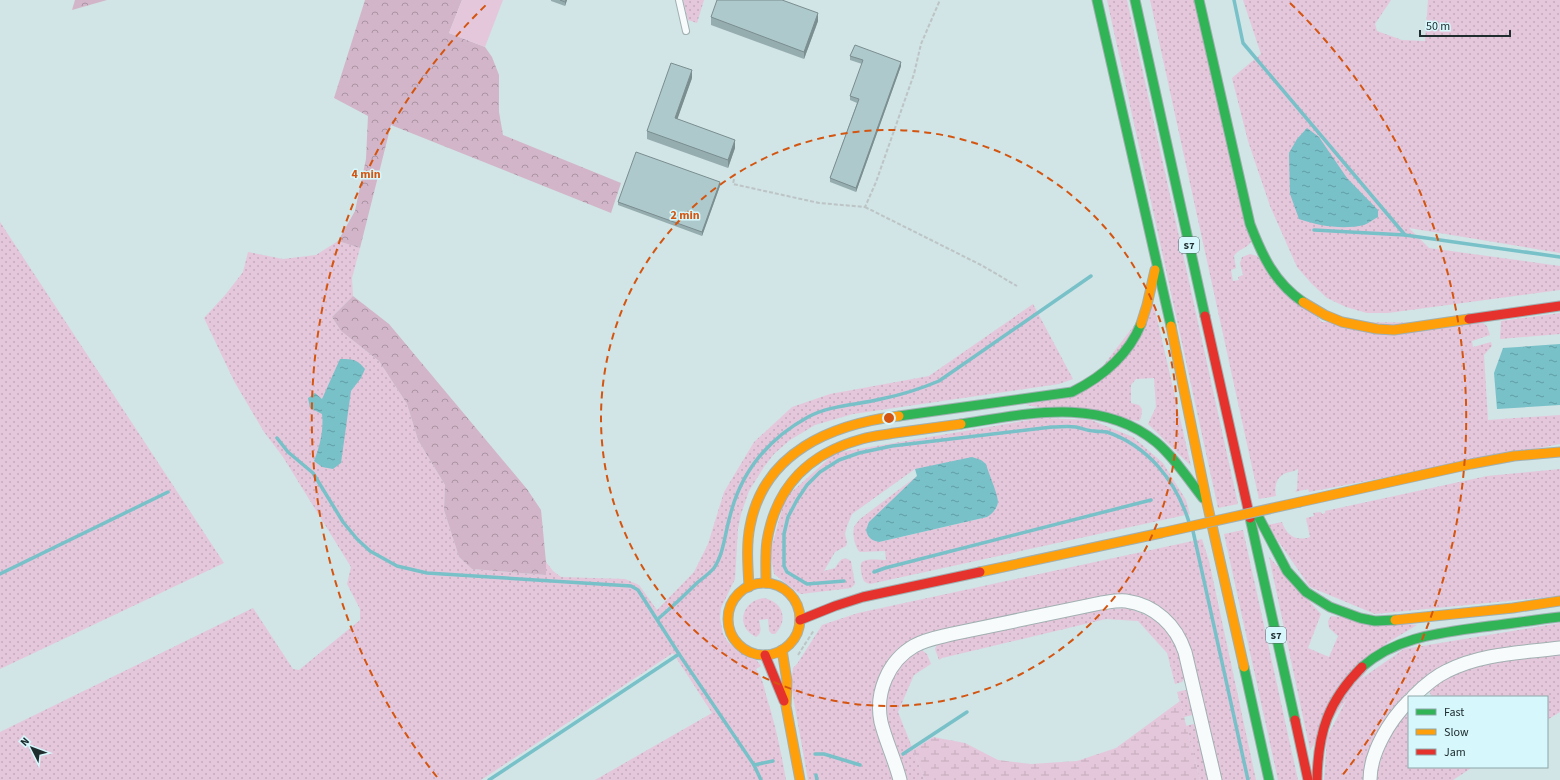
<svg xmlns="http://www.w3.org/2000/svg" width="1560" height="780" font-family="'Source Sans 3',sans-serif">
	<defs>
		<pattern id="grass-dots" width="8" height="8" patternUnits="userSpaceOnUse"><rect width="8" height="8" fill="#e5c7db"/><path d="M2 2h.1M6 6h.1" fill="none" stroke="#c4abbc" stroke-width="1.8" stroke-linecap="round"/></pattern>
		<pattern id="forest-crowns" width="20" height="18" patternUnits="userSpaceOnUse"><rect width="20" height="18" fill="#d2b5c8"/><path d="M2 6a3 3 0 1 1 6 0M12 15a3 3 0 1 1 6 0" fill="none" stroke="#aa94a3"/></pattern>
		<pattern id="wetland-marsh" width="20" height="14" patternUnits="userSpaceOnUse"><rect width="20" height="14" fill="#e5c7db"/><path d="M1 5h8M5 5V1M11 12h8M15 12V8" fill="none" stroke="#c4abbc"/></pattern>
		<pattern id="water-ripples" width="26" height="14" patternUnits="userSpaceOnUse"><rect width="26" height="14" fill="#78c1c9"/><path d="M2 4q2-2 4 0t4 0M15 11q2-2 4 0t4 0" fill="none" stroke="#629da4"/></pattern>
	</defs>
	<rect width="100%" height="100%" fill="#d1e4e6"/>
	<!-- grass -->
	<g fill="url(#grass-dots)">
		<path d="M683,0h21l-7,23 -9,-3z"/>
		<path d="M1107,0h20l111,504 -20,4z"/>
		<path d="M1150,0h44l57,242c-5,7 -13,7 -17,14l2,12 -5,2 2,11 6,-1 -1,-3 5,-2 -3,-12 2,-6 8,-3 7,2 65,66 161,1 4,3 3,9 -18,6 1,6 18,-5 1,4 -8,9 4,65 72,-5v29l-251,48 -1,-3 -13,3 2,-3 1,-20c-4,3 -8,2 -12,4 -10,4 -12,14 -10,23l-17,3z"/>
		<path d="M1243,0h148l-16,24 2,7 25,9 23,1 3,-41h132v253l-151,-25 20,20 131,18v24l-172,23h-21l-21,-6 -19,-9 -16,-15 -14,-16 -27,-61 -22,-65 -16,-63 29,-24z"/>
		<path d="M0,222l224,341 -224,106z"/>
		<path d="M338,241l22,7 -8,30 1,18 -21,21 9,14 38,30 28,43 11,36 27,45 -1,25 15,47 13,12 74,6v-13l7,9 8,6 64,2 14,6 18,25 37,-38 14,-28 16,-52 30,-50 38,-35 38,-13 99,-18 104,-72 40,75 -14,5 -206,30 -38,11 -25,15 -16,14 -10,13 -15,24 -8,23 -3,15 -3,50 -14,29 -1,10 3,16 5,8 13,11 14,5 6,8 -5,3c6,8 8,17 10,26 9,28 15,56 20,85h-191l117,-67 -39,-60 -192,127h-481v-48l253,-124 40,61 6,1 61,-50v-11l-13,-25 4,-17 -68,-110 -19,-25 -30,-51 -30,-63 22,-24 17,-22 5,-20 35,7 33,-4z"/>
		<path d="M1153,301l38,165 -43,-42 8,-17 -2,-29 -18,1 -5,6v18l8,2 3,4 -1,9 -2,3 -114,-16 57,-12z"/>
		<path d="M1560,313v21l-60,5 1,-18z"/>
		<path d="M1041,418l50,2 42,17 30,26 23,37 4,14 -320,70c-2,-1 -4,-1 -6,-3 -2,-3 -5,-16 -2,-19 5,-4 18,-2 24,-2l-1,-9 -25,1c-5,-4 -8,-19 -6,-25 1,-3 4,-5 6,-8l57,-43 -38,66 108,-25 9,-8 2,-8 -83,-32 -63,45 -5,12 -2,8 2,8 -1,4 -11,6 -11,19 11,-3c5,-7 7,-13 16,-7l4,23 -4,4 -50,6 -4,-2 -23,-18 -4,-21 15,-55 50,-45z"/>
		<path d="M1560,469v127l-185,18 -65,-27 -43,-62 15,-3c4,13 14,20 28,15l-4,-19 8,-2 -1,-3 8,-1 1,2 3,-1v-2l162,-35z"/>
		<path d="M1243,530l55,250h-20l-54,-246z"/>
		<path d="M1202,539l7,22 47,219h-35l-31,-133c-11,-27 -22,-31 -45,-47l-196,29c-52,9 -84,44 -73,98 4,18 11,36 17,53h-85l-17,-95 2,-17 4,-4 25,-39 36,-12z"/>
		<path d="M1269,557l52,57 -13,34 21,9 9,-21 -9,-8 -1,-7 3,-5 86,9 -30,18 -77,107z"/>
		<path d="M764,598c19,4 25,22 11,36h-3l-3,-3 -1,-12 -9,1c1,6 4,13 -3,17 -21,-10 -15,-36 8,-39z"/>
		<path d="M1125,608c42,10 49,30 61,68l-4,6 -7,2 -8,-31 -29,-32 -32,-2 -164,39 -3,2 -4,-11 2,-5 21,-7 121,-25z"/>
		<path d="M1560,623v18c-57,7 -112,8 -154,53 -9,9 -19,19 -24,31 -8,17 -12,37 -18,55h-40l3,-43 28,-54 49,-34z"/>
		<path d="M922,650l5,4 4,10 -17,11 -16,37 27,68h-19c-11,-35 -30,-71 -11,-106 6,-10 16,-19 27,-24z"/>
		<path d="M1560,652v60l-13,8v-23h-115l-2,-4v-5l22,-13 32,-12z"/>
		<path d="M1185,690l3,1 7,19 -3,5 -8,2 -7,-25z"/>
		<path d="M1409,708v59h64l-20,13h-77c5,-30 16,-48 33,-72z"/>
		<path d="M1193,724l6,4 11,52h-10l-14,-54z"/>
	</g>
	<!-- forest -->
	<g fill="url(#forest-crowns)">
		<path d="M75,0h32l-35,10z"/>
		<path d="M365,0h97l-13,33 36,14 7,10 7,18v37l4,23 118,48 -10,30 -220,-88 -31,123 -22,-7 17,-30 11,-52 2,-43 -34,-18z"/>
		<path d="M353,296l36,28 138,165 14,21 5,52v13l-74,-6 -13,-12 -15,-47 1,-25 -27,-45 -11,-36 -28,-43 -38,-30 -9,-14z"/>
	</g>
	<!-- wetland -->
	<path fill="url(#wetland-marsh)" d="M1180,701l20,79h-275l-12,-30 20,-13 32,6 33,17 33,4 46,-3 39,-13z"/>
	<!-- park -->
	<path fill="#e5c7db" d="M462,0h41l-18,47 -36,-14z"/>
	<!-- water -->
	<g fill="url(#water-ripples)">
		<path d="M1307,128l12,9 28,41 31,32v7c-4,2 -9,6 -14,8 -21,5 -45,1 -65,-6l-9,-25 -1,-41 8,-14z"/>
		<path d="M1560,344v61l-63,4 -3,-36 9,-25z"/>
		<path d="M340,359c12,0 17,0 25,10l-4,9 -10,13 -10,72 -8,6 -11,-2 -8,-6c6,-15 10,-32 8,-47l-12,-6 -2,-10 7,-5 7,6z"/>
		<path d="M972,457l9,3 5,4c2,8 12,30 12,38 -1,7 -6,12 -11,15l-108,25c-8,-2 -11,-4 -13,-12l3,-8 48,-46 -2,-7z"/>
	</g>
	<g fill="none" stroke-linecap="round" stroke-linejoin="round">
		<!-- stream -->
		<g stroke="#78c1c9" stroke-width="3.5">
			<path d="M1234,0l9,43 162,192"/>
			<path d="M1314,230l91,5 155,22"/>
			<path d="M277,438l11,14 25,21 30,49 14,17 13,12 27,15 30,7 204,13 7,4 41,64 75,111 7,15"/>
			<path d="M1193,531l55,249"/>
			<path d="M874,572l11,-4 266,-68"/>
			<path d="M0,574l168,-82"/>
			<path d="M844,581l-37,3 -20,-12 -3,-6v-32l4,-17 9,-17 10,-15 13,-13 19,-12 20,-7 33,-7 160,-19c8,0 16,-1 24,0 6,1 12,4 18,4 4,1 9,0 13,1 41,14 69,49 82,90"/>
			<path d="M658,619c14,-12 27,-24 40,-37 5,-4 12,-9 16,-14 10,-15 11,-35 16,-52 11,-44 38,-77 78,-99 22,-12 49,-12 73,-18 20,-4 39,-10 58,-18l152,-105"/>
			<path d="M815,754h9l36,11"/>
			<path d="M903,754l64,-42"/>
			<path d="M754,765l19,-4"/>
			<path d="M816,775l1,5"/>
			<path d="M489,780l190,-126"/>
		</g>
		<defs>
			<path id="lane" d="M679,0l7,31"/>
			<g id="street">
				<path d="M1413,697c10,-10 21,-20 34,-26 35,-18 75,-18 113,-23"/>
				<path d="M900,780c-5,-20 -14,-38 -19,-58 -6,-29 7,-61 33,-76 12,-7 26,-9 38,-12l149,-31c8,-1 17,-3 25,-2 29,4 50,24 59,51l30,128"/>
				<path d="M1370,780c0,-28 20,-60 39,-79"/>
			</g>
			<g id="fast">
				<path d="M1097,0l74,326"/>
				<path d="M1135,0l70,316"/>
				<path d="M1199,0l51,224c12,31 24,58 53,78"/>
				<path d="M899,416l173,-24c30,-15 56,-36 69,-68"/>
				<path d="M961,424c65,-10 139,-28 195,18 19,16 32,37 47,56"/>
				<path d="M1257,514l30,57 19,21 24,15 30,11 15,3 20,-1"/>
				<path d="M1250,518l45,202"/>
				<path d="M1244,667l25,113"/>
				<path d="M1362,667c34,-30 77,-34 120,-40 26,-3 52,-7 78,-10"/>
			</g>
			<g id="slow">
				<path d="M1303,302l22,13 17,7 35,7 17,1 75,-11"/>
				<path d="M1141,324l6,-19 8,-35"/>
				<path d="M1171,326l36,177 37,164"/>
				<path d="M1300,502l171,-38 43,-8 46,-4"/>
				<path d="M980,572l181,-39"/>
				<path d="M766,583c0,-14 -1,-29 1,-42 9,-55 43,-88 95,-102 11,-3 22,-4 33,-6 22,-3 44,-6 66,-9"/>
				<circle cx="764" cy="619" r="36"/>
				<path d="M749,587c-1,-20 -3,-41 1,-61 14,-74 82,-102 149,-110"/>
				<path d="M1395,620l118,-12 47,-7"/>
				<path d="M782,650l5,31 -1,25 14,74"/>
			</g>
			<g id="jam">
				<path d="M1205,316l45,202"/>
				<path d="M1469,319l91,-13"/>
				<path d="M800,620l35,-14 28,-9 117,-25"/>
				<path d="M765,655l19,46"/>
				<path d="M1295,720l13,60"/>
				<path d="M1317,780c1,-48 11,-79 45,-113"/>
			</g>
		</defs>
		<!-- lane casing -->
		<use href="#lane" stroke="#a1b0b2" stroke-width="8"/>
		<!-- street casing -->
		<use href="#street" stroke="#a1b0b2" stroke-width="15"/>
		<!-- fast casing -->
		<use href="#fast" stroke="#a1b0b2" stroke-width="11"/>
		<!-- slow casing -->
		<use href="#slow" stroke="#a1b0b2" stroke-width="11"/>
		<!-- jam casing -->
		<use href="#jam" stroke="#a1b0b2" stroke-width="11"/>
		<!-- path -->
		<g stroke="#bdc4c5" stroke-width="2" stroke-dasharray="4 2" stroke-linecap="butt">
			<path d="M734,179l-1,5 86,19 46,4 11,-25 38,-108 7,-30 19,-44"/>
			<path d="M865,207l116,58 36,21"/>
			<path d="M798,655l16,-25"/>
		</g>
		<!-- lane -->
		<use href="#lane" stroke="#f8fbfb" stroke-width="6"/>
		<!-- street -->
		<use href="#street" stroke="#f8fbfb" stroke-width="13"/>
		<!-- fast -->
		<use href="#fast" stroke="#30b455" stroke-width="9"/>
		<!-- slow -->
		<use href="#slow" stroke="#ff9f0a" stroke-width="9"/>
		<!-- jam -->
		<use href="#jam" stroke="#e5322d" stroke-width="9"/>
		<defs>
			<path id="slow-bridge" d="M1161,533l139,-31"/>
		</defs>
		<!-- slow-bridge casing -->
		<use href="#slow-bridge" stroke="#a1b0b2" stroke-width="11" stroke-linecap="butt"/>
		<!-- slow-bridge -->
		<use href="#slow-bridge" stroke="#ff9f0a" stroke-width="9"/>
	</g>
	<!-- wall -->
	<g fill="#96adaf">
		<path d="M551,0h16l-2,6 -14,-5z"/>
		<path d="M711,17l107,4 -14,38 -93,-34z"/>
		<path d="M850,56l51,10 -45,126 -26,-10v-4l27,-75 -7,-3v-4l12,-32 -12,-4z"/>
		<path d="M692,78l-15,41 58,29 -7,20 -81,-29v-8z"/>
		<path d="M720,186l-18,50 -84,-31v-3z"/>
	</g>
	<!-- shaded-wall -->
	<g fill="#7a8d8f">
		<path d="M566,0h1l-2,6v-4z"/>
		<path d="M818,13v8l-14,38v-7z"/>
		<path d="M901,62v4l-45,126v-4z"/>
		<path d="M692,70v8l-17,48v-8z"/>
		<path d="M735,140v8l-7,20v-8z"/>
		<path d="M720,182v4l-18,50v-4z"/>
	</g>
	<!-- building -->
	<g fill="#aec9cc" stroke="#7a8d8f">
		<path d="M560,0h6l-1,2z"/>
		<path d="M717,0h65l36,13 -14,39 -93,-35z"/>
		<path d="M855,45l46,17 -45,126 -26,-10 29,-79 -9,-3 13,-36 -13,-4z"/>
		<path d="M671,63l21,7 -17,48 60,22 -7,20 -81,-29z"/>
		<path d="M636,152l84,30 -18,50 -84,-30z"/>
	</g>
	<!-- distance rings -->
	<g fill="none" stroke="#d45510" stroke-width="2" stroke-dasharray="7 5">
		<circle cx="889" cy="418" r="288"/>
		<path d="M437 777A577 577 0 0 1 488 3M1290 3A577 577 0 0 1 1341 777"/>
	</g>
	<g text-anchor="middle" stroke-width="3" stroke-linejoin="round" paint-order="stroke">
		<!-- shield labels -->
		<g fill="#d6f8fc" stroke="#576a6c" stroke-width="1">
			<rect x="1179" y="237" width="20" height="16" rx="3"/>
			<rect x="1266" y="627" width="20" height="16" rx="3"/>
		</g>
		<g font-size="10" font-weight="bold" fill="#202d2f">
			<text x="1189" y="249">S7</text>
			<text x="1276" y="639">S7</text>
		</g>
	</g>
	<circle cx="889" cy="418" r="6" fill="#d45510" stroke="#d6f8fc" stroke-width="2"/>
	<g font-size="12" text-anchor="middle" font-weight="bold" fill="#d45510" stroke="#d6f8fc" stroke-width="3" stroke-linejoin="round" paint-order="stroke">
		<text x="366" y="178">4 min</text>
		<text x="685" y="219">2 min</text>
	</g>
	<!-- legend -->
	<rect x="1408" y="696" width="140" height="72" fill="#d6f8fc" stroke="#8da7aa"/>
	<rect x="1416" y="709" width="20" height="6" fill="#30b455" stroke="#8da7aa"/>
	<text x="1444" y="716" font-size="12" fill="#202d2f">Fast</text>
	<rect x="1416" y="729" width="20" height="6" fill="#ff9f0a" stroke="#8da7aa"/>
	<text x="1444" y="736" font-size="12" fill="#202d2f">Slow</text>
	<rect x="1416" y="749" width="20" height="6" fill="#e5322d" stroke="#8da7aa"/>
	<text x="1444" y="756" font-size="12" fill="#202d2f">Jam</text>
	<!-- north arrow -->
	<g transform="translate(32 748) rotate(312)" stroke="#d6f8fc" stroke-width="3" paint-order="stroke">
	<path d="M0-3L7 15L0 10L-7 15Z" fill="#202d2f"/>
	<text y="-6" font-size="11" font-weight="bold" text-anchor="middle" fill="#202d2f">N</text>
	</g>
	<!-- scale -->
	<path d="M1420 30v6h90v-6" fill="none" stroke="#202d2f" stroke-width="2"/>
	<text x="1426" y="30" font-size="12" fill="#202d2f" stroke="#d6f8fc" stroke-width="3" paint-order="stroke">50 m</text>
</svg>
